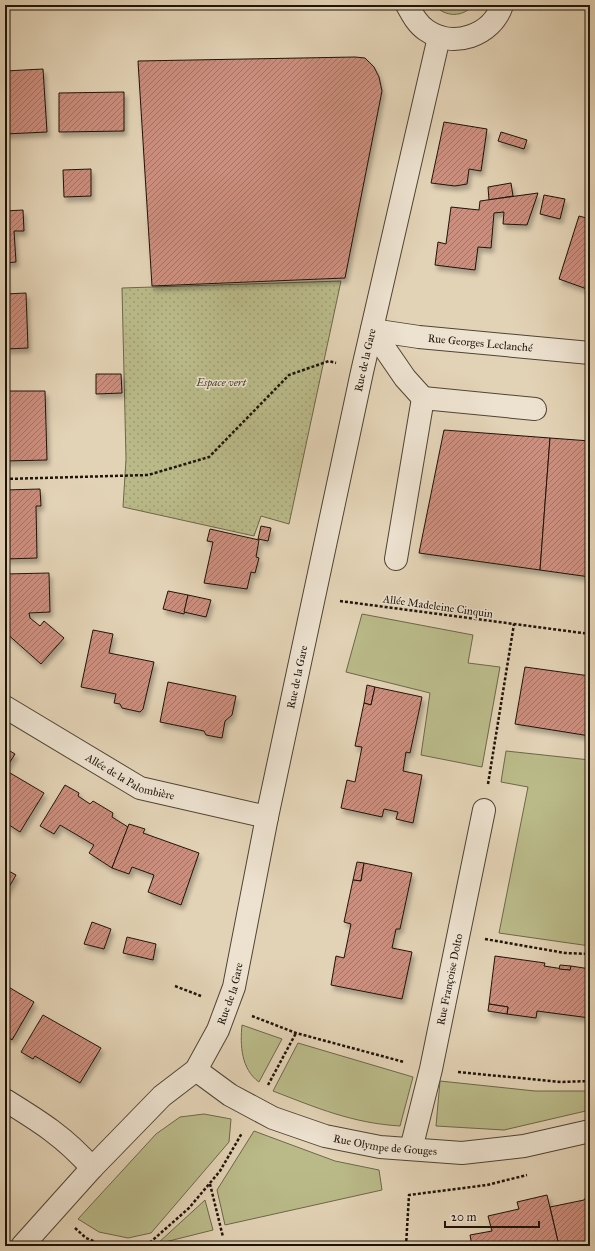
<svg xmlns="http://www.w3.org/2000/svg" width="595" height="1251" font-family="'IM FELL Great Primer',serif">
	<defs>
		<pattern id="park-dots" width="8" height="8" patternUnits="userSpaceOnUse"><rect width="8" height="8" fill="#baba89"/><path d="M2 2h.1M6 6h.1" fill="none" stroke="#9f9f75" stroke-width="1.8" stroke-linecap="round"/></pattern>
		<pattern id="building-hatch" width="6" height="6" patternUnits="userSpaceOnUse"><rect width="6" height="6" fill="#cc8e7d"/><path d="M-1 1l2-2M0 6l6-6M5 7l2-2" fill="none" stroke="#a57365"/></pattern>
		<filter id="shadow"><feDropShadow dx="2.5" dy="4.5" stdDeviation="2" flood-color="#0004"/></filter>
	</defs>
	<rect width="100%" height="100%" fill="#e3d3b6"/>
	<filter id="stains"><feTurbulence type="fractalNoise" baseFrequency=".005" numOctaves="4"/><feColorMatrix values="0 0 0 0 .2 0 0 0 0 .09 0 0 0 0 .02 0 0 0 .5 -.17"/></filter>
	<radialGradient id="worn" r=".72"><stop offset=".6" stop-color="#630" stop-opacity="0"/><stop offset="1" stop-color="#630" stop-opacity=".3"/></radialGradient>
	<!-- green -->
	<g fill="#baba89" stroke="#6c674a">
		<path d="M435,5h38c-10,13 -29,12 -38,0z"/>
		<path d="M362,614l111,21 -5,28 32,4 -18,100 -61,-12 9,-62 -84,-21z"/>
		<path d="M506,751l84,9v186l-91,-13 29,-146 -27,-5z"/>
		<path d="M242,1025l40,14 -23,43c-18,-13 -19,-37 -17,-57z"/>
		<path d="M298,1043l115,34 -13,49c-48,-3 -83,-18 -127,-35z"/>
		<path d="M440,1081l95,10h55v19l-86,20 -68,-4z"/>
		<path d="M204,1114l27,5 -2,23 -78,91 -23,5 -29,-6 -21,-13 78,-85 24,-17z"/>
		<path d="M254,1131l81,30 44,9 3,20 -157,35 -8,-35z"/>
		<path d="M205,1200l8,30 -56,14z"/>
	</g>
	<!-- park -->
	<path fill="url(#park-dots)" stroke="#6c674a" d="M341,281l-52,243 -28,-8 -7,20 -131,-29 3,-48 -4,-171z"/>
	<!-- building -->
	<g fill="url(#building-hatch)" stroke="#1e140a" filter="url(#shadow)">
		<path d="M355,57l10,1 9,9 5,10 3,14 -37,187 -193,8 -14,-225z"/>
		<path d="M43,69l4,63 -42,2v-63z"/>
		<path d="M124,92v39l-65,1v-39z"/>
		<path d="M444,122l43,7 -6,42 -12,-2 -2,15 -12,2 -24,-3z"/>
		<path d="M501,132l26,8 -3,9 -26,-8z"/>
		<path d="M91,169v27l-27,1 -1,-27z"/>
		<path d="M511,183l2,13 -24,4 -1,-13z"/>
		<path d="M538,193l-11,32 -24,-1 1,-12 -10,1 -3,35 -13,-1 -3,23 -40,-5 3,-23 8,2 5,-37 28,3 1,-9z"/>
		<path d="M544,195l21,4 -5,20 -20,-5z"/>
		<path d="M23,210l1,21h-10l2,31 -11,1 2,31h-2v-83z"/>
		<path d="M579,216l11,3v61l-3,9 -28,-10z"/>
		<path d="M26,293l2,55 -23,1v-55z"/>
		<path d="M96,374h25l1,19 -26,1z"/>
		<path d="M5,391h40l2,69 -42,1z"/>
		<path d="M444,430l106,8 -10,132 -121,-17z"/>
		<path d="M550,438l40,3v136l-50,-7z"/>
		<path d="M40,489l1,17h-5l1,52 -32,1v-69z"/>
		<path d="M261,526l10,2 -3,13 -10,-2z"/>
		<path d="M210,529l49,11 -3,17 3,1 -4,15 -4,-1 -4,17 -43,-6 9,-41 -6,-1z"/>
		<path d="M49,573l1,39 -21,1 1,5 10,8 4,-5 20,17 -23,26 -36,-32v-58z"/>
		<path d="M168,591l20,4 -4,19 -21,-5z"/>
		<path d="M188,595l23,5 -5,17 -22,-5z"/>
		<path d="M93,630l20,4 -4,19 45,9 -11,47 -3,3 -18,-4 -2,-4 -6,-1 2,-9 -35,-7z"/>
		<path d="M525,667l65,9v60l-75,-12z"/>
		<path d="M168,682l68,14 -4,19 -7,6 -3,17 -16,-3 -2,-4 -44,-9z"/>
		<path d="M367,685l8,2 -4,18 -7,-2z"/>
		<path d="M375,687l47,10 -12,56 -4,-1 -3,19 19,4 -9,48 -17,-4 2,-7 -14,-3 -2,8 -41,-9 6,-28 8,2 7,-35 -7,-1 9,-43 7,2z"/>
		<path d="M5,748l10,6 -10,16z"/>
		<path d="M5,770l39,23 -24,39 -14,-9 2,-4 -3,-2z"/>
		<path d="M65,785l14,8 -1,3 12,8 3,-3 20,12 -1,4 16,10 -16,41 -23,-15 5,-8 -34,-20 -6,9 -14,-8z"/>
		<path d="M129,824l16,5 -2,4 56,20 -18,52 -33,-13 6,-17 -22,-8 -3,7 -17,-6z"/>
		<path d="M357,862l7,1 -3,18 -8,-1z"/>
		<path d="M364,863l48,10 -12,56h-4l-4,19 20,4 -10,47 -71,-14 5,-29 8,2 7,-34 -7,-2 9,-42 8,1z"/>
		<path d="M5,869l11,6 -11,19z"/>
		<path d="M92,922l19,7 -7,20 -20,-5z"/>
		<path d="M127,937l29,7 -3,16 -30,-7z"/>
		<path d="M495,956l50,7 -1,3 26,4 1,-4 19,3v49l-53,-7 -1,7 -29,-4 1,-7 -19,-3z"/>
		<path d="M560,965l11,1 -1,4 -11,-1z"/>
		<path d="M5,985l29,17 -22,38 -7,-5z"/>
		<path d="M489,1004l19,3 -1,7 -19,-3z"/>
		<path d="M43,1015l58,33 -21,35 -45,-27 -2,3 -12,-7z"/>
		<path d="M590,1191v53l-31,2 -9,-39 34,-7z"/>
		<path d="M547,1195l12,51h-87l-2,-11 22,-4 -4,-15 31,-7 -2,-7z"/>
	</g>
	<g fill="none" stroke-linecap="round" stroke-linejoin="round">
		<defs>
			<g id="minor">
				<path d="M407,5c5,9 10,19 19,25 27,19 66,6 76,-25"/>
				<path id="s1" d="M372,330l47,7 171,16"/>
				<path d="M372,330l33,48 18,20"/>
				<path d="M396,559l27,-161 112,11"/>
				<path id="s2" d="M5,707l135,81 127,29"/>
				<path id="s3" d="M196,1070l34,25 43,23 52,18 55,11 82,6 62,-7 66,-15"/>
				<path d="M5,1100c34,21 60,37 87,68"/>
				<path id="s4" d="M411,1149l20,-80 53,-259"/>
				<path id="s5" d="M22,1246l70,-78 70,-72 34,-26 22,-40 16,-43 33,-170 95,-445 77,-335"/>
			</g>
		</defs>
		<!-- minor casing -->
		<use href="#minor" stroke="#4f4435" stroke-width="24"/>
		<!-- path -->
		<g stroke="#1e140a" stroke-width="2.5" stroke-dasharray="3 2" stroke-linecap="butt">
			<path d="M5,479l143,-4 61,-18 80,-82 40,-14 7,2"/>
			<path d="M340,601l250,33"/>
			<path d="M488,784l26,-160"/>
			<path d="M485,939l80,14 25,1"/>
			<path d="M175,986l26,10"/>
			<path d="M252,1016l44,17 108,29"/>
			<path d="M458,1072l103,10 29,-1"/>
			<path d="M268,1085l28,-52"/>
			<path d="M210,1184l13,53"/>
			<path d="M75,1228l11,10 19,8"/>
			<path d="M146,1246l43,-38 31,-37 22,-38"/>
			<path d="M183,1246h1"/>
			<path d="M406,1246l3,-51 78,-10 40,-10"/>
		</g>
		<!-- minor -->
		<use href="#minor" stroke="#ede2d0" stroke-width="22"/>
	</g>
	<g text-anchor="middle" stroke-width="3" stroke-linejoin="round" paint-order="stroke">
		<!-- street labels -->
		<g font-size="11" fill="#1e140a" stroke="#ede2d0">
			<text dy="4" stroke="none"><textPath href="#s1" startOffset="109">Rue Georges Leclanché</textPath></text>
			<text dy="4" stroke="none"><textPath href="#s5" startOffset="980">Rue de la Gare</textPath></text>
			<text transform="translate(438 606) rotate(8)" y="4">Allée Madeleine Cinquin</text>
			<text dy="4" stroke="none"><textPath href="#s5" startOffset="656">Rue de la Gare</textPath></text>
			<text dy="4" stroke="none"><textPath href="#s2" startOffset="144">Allée de la Palombière</textPath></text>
			<text dy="4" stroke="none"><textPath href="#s4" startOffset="174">Rue Françoise Dolto</textPath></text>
			<text dy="4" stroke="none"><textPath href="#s5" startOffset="332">Rue de la Gare</textPath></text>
			<text dy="4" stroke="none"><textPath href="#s3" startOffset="207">Rue Olympe de Gouges</textPath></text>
		</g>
		<!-- park labels -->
		<g font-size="11" font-style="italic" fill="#4d4630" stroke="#ede2d0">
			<text x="221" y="386">Espace vert</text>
		</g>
	</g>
	<!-- margin -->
	<rect width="595" height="1251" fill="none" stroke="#e3d3b6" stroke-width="20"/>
	<rect x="6" y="6" width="583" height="1239" fill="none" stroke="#1e140a" stroke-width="2"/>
	<rect x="10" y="10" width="575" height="1231" fill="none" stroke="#1e140a"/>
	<!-- scale -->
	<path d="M445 1221v6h94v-6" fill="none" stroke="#1e140a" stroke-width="2"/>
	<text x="451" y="1221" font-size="12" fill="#1e140a" stroke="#ede2d0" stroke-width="3" paint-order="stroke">20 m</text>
	<rect width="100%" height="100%" filter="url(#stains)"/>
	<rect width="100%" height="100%" fill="url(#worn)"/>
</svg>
